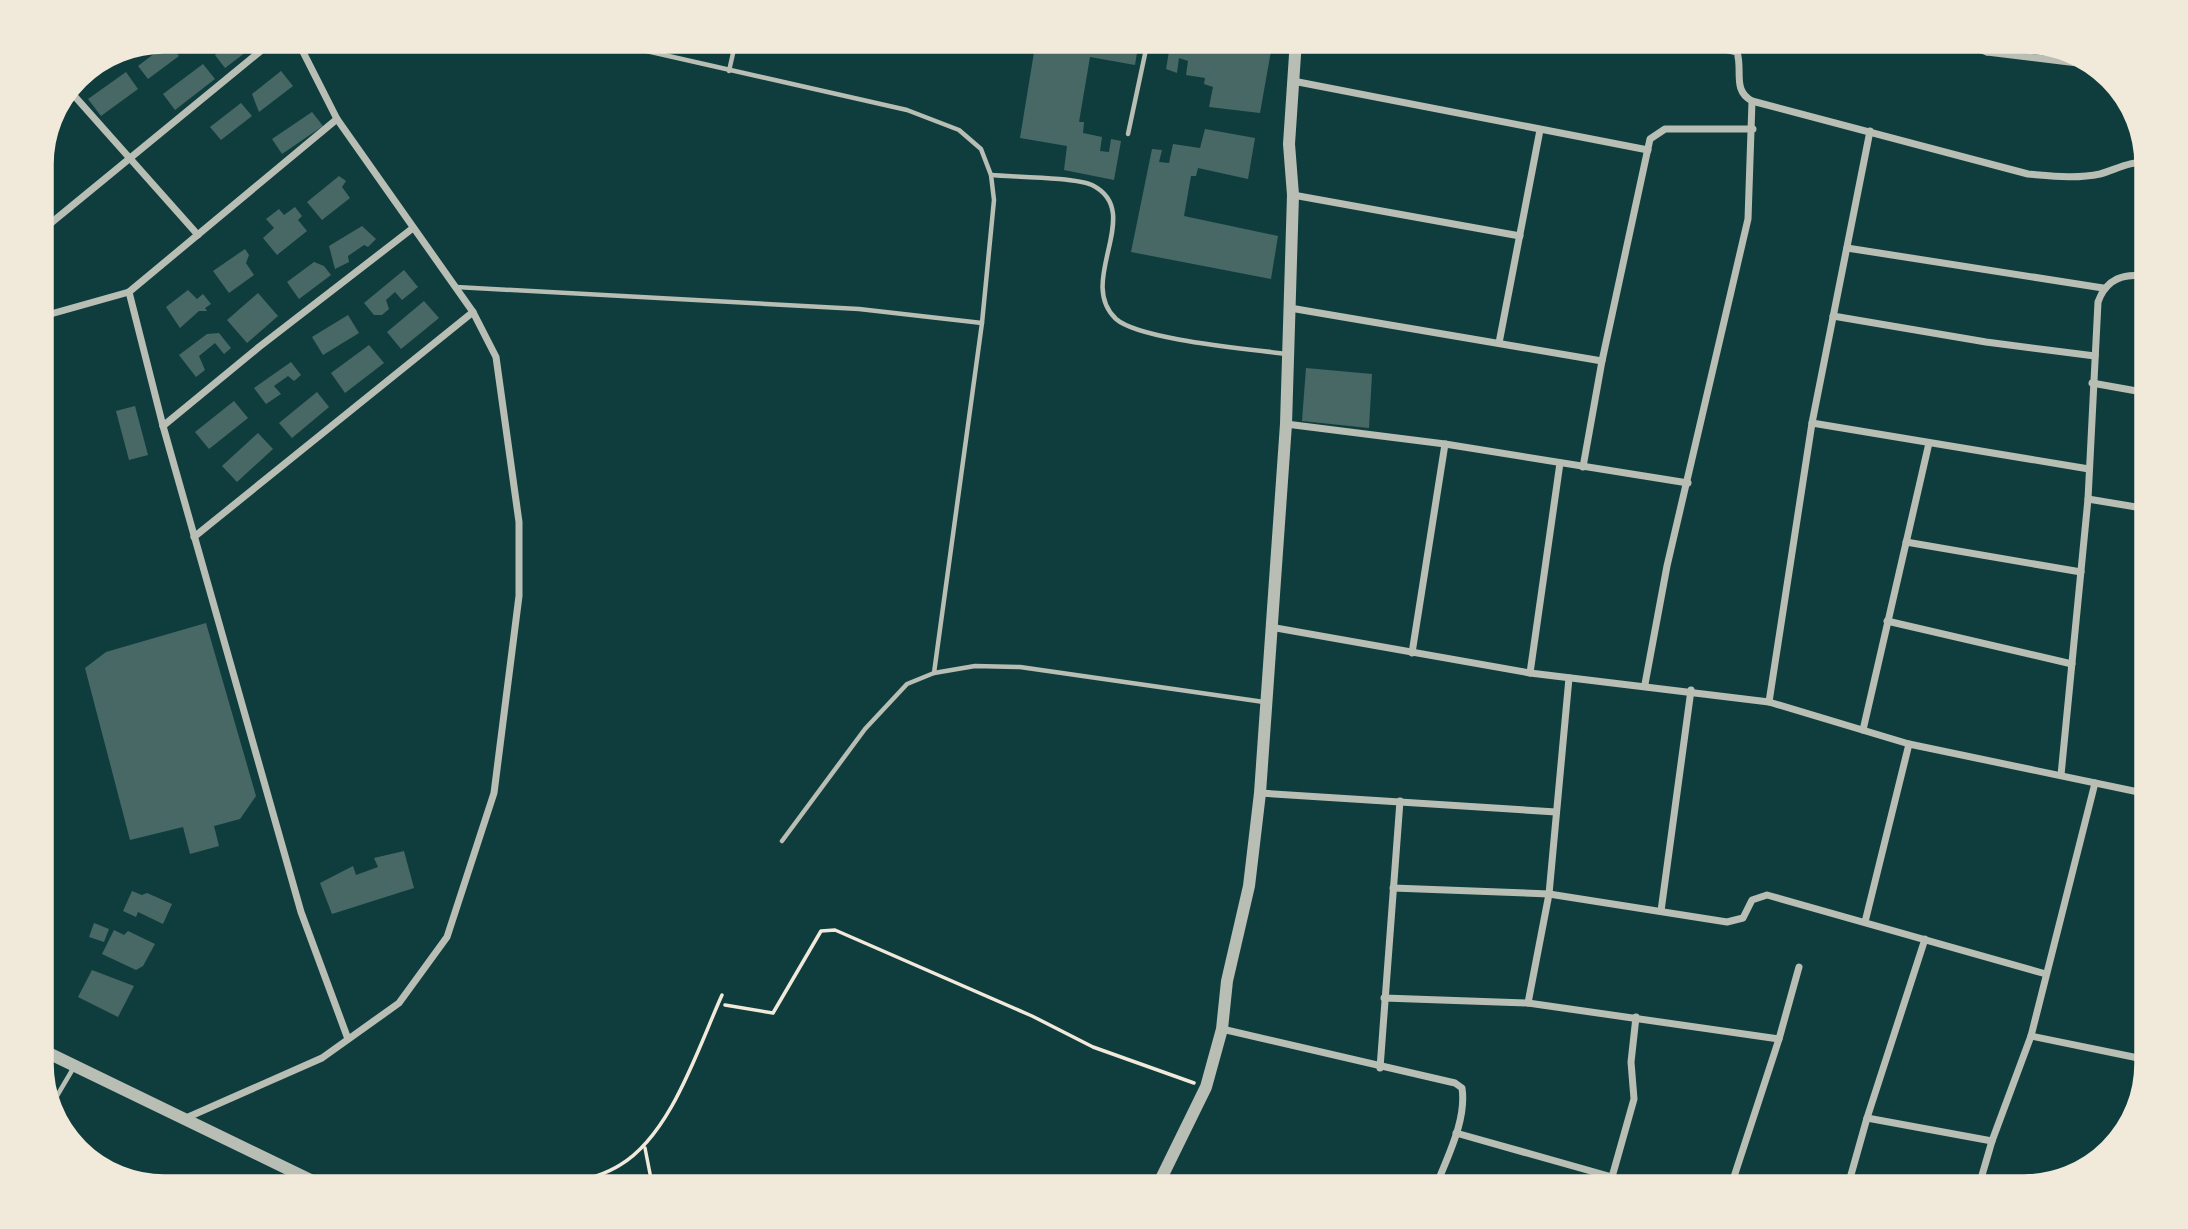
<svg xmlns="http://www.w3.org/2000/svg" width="2188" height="1229" font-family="'DM Sans',sans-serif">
	<rect width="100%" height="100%" fill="#0f3d3e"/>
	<!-- building -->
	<g fill="#486865">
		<path d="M177,40h29l-21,14z"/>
		<path d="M233,40l25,3 -33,25 -10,-13z"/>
		<path d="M1036,40h103l-4,25 -45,-8 -11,65h5l-1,11 19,4 -2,14 9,1 2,-13 10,2 -7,39 -50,-10 3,-24 -47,-8z"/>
		<path d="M1171,40h49l51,11 -11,62 -51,-6 4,-20 -9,-3 1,-6 -19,-3 2,-14 -9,-3 -2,15 -11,-4z"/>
		<path d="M170,45l9,11 -31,23 -10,-13 26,-20z"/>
		<path d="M203,64l12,15 -40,31 -12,-16z"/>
		<path d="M281,71l12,15 -34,26 -7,-18z"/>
		<path d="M126,72l12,17 -37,27 -13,-17z"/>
		<path d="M241,103l11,13 -31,24 -11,-13z"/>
		<path d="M312,112l11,14 -41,28 -10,-15z"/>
		<path d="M1205,129l50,9 -7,41 -50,-11 -2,8h-5l-7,40 94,20 -7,43 -140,-27 21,-103 10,1 -3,12 10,1 4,-19 27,4z"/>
		<path d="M339,176l7,5 -4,6 8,11 -28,22 -15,-18z"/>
		<path d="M295,207l7,9 -4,4 9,11 -30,24 -14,-17 11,-10 -8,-9 13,-10 5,6z"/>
		<path d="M362,226l14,13 -8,8 -4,-2 -16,11 1,6 -14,7 -6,-23z"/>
		<path d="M245,249l4,6 -3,8 8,12 -25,18 -16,-22z"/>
		<path d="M314,262l10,4 7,9 -32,24 -12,-17z"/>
		<path d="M404,270l14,17 -16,13 -7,-8 -9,8 3,9 -7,6h-8l-10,-12z"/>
		<path d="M188,290l9,9 6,-5 8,10 -6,4 2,3h-8l-19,17 -14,-21z"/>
		<path d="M258,293l20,23 -31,27 -20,-23z"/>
		<path d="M424,301l15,17 -38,31 -14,-17z"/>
		<path d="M348,315l11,18 -36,22 -11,-18z"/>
		<path d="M219,333l12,15 -7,6 -9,-11 -16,13 6,14 -9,7 -17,-22 28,-21z"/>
		<path d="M369,345l15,18 -39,30 -14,-20z"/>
		<path d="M291,362l10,13 -7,6 -6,-5 -14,10 7,8 -15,10 -12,-16z"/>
		<path d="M1306,368l66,6 -3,54 -67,-7z"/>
		<path d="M317,392l12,15 -37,31 -13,-15z"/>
		<path d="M234,401l14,17 -39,31 -14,-17z"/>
		<path d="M135,406l13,49 -19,5 -13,-49z"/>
		<path d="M258,433l15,16 -36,33 -15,-16z"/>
		<path d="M206,623l50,173 -16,23 -26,7 5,20 -29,8 -7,-27 -53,13 -45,-172 21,-16z"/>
		<path d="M404,851l10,37 -82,26 -12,-31 33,-17 3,9 22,-8 -4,-9z"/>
		<path d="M132,891l10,4 5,-2 25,11 -9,20 -25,-12 -2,5 -13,-6z"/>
		<path d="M94,923l15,6 -5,13 -15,-5z"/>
		<path d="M114,930l10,5 4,-4 27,13 -12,22 -7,4 -34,-16z"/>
		<path d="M92,970l42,16 -16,31 -40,-20z"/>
	</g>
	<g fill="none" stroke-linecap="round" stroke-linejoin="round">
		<!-- path -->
		<g stroke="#f1e9da" stroke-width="3.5">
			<path d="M725,1005l48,8 48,-82 14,-1 197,86 61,31 101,36"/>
			<path d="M645,1148l8,41"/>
			<path d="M554,1189c21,-7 47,-12 66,-24 51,-30 78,-117 102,-170"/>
			<path d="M879,1189l3,-4 11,4"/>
		</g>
		<!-- service -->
		<g stroke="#b8beb3" stroke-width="4.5">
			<path d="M598,40l309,70 52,20 22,19 10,26 3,25 -12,123 -48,350"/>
			<path d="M729,71l7,-31"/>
			<path d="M1128,134l20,-94"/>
			<path d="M991,175c22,2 83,2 101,10 54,27 -17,96 24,134 24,21 135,30 171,35"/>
			<path d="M456,287l403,22 123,14"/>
			<path d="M782,841l83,-112 42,-45 27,-11 41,-7 45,1 244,35"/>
			<path d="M51,1106l23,-39"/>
		</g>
		<!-- minor -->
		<g stroke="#b8beb3" stroke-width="7">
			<path d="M1687,40l50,12c6,19 -5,38 15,49l276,73c24,2 48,5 72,0 15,-4 31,-14 48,-11"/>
			<path d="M1953,40l34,12 107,13"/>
			<path d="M1987,52l5,-12"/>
			<path d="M1293,81l355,69"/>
			<path d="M70,91l128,144"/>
			<path d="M1293,195l227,41"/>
			<path d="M40,232l234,-192"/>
			<path d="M1847,248l256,40"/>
			<path d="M129,292l34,134 138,486 47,127"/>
			<path d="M1290,308l312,53 48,-222 15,-10h88"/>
			<path d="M1833,316l153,26 109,14"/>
			<path d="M40,317l89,-25 208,-173"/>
			<path d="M1499,343l41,-213"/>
			<path d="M2092,383l56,10"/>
			<path d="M1812,423l277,46"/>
			<path d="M1286,424l159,20 243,39"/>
			<path d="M163,426l96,-79 154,-119"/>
			<path d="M1583,467l19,-106"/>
			<path d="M2088,499l60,10"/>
			<path d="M194,537l279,-225"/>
			<path d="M1906,542l175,30"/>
			<path d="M1887,621l185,43"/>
			<path d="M1270,627l260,46 239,29 140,42 239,50"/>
			<path d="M1412,653l33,-209"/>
			<path d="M1530,673l30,-210"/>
			<path d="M1645,684l22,-118 81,-347 4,-118"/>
			<path d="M1769,702l43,-279 58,-292"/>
			<path d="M1863,730l66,-287"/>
			<path d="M2061,775l27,-276 10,-197c8,-23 26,-30 50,-25"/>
			<path d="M1260,793l296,19"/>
			<path d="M1393,888l156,6 178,28 16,-4 9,-18 15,-5 279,79"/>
			<path d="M1661,911l30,-221"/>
			<path d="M1865,922l44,-178"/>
			<path d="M1925,939l-58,179 125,23"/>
			<path d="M1384,998l144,5 251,36"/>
			<path d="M1528,1003l21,-109 20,-216"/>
			<path d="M1222,1029l233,54 7,5c5,33 -16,71 -27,101"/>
			<path d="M2031,1036l117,24"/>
			<path d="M1380,1068l20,-267"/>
			<path d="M186,1118l136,-60 77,-55 48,-66 47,-144 25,-197v-74l-23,-165 -23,-45 -136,-193 -40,-79"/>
			<path d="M1456,1133l156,44 22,-78 -3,-37 5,-45"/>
			<path d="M1730,1189l49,-150 20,-72"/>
			<path d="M1847,1189l20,-71"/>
			<path d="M1978,1189l14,-48 39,-105 64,-253"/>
		</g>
		<!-- tertiary -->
		<g stroke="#b8beb3" stroke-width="12">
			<path d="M40,1049l289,140"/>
			<path d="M1156,1189l50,-102 16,-58 5,-48 22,-95 11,-93 26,-369 7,-229 -4,-51 7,-104"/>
		</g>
	</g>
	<!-- crop -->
	<path d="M0 0H2188V1229H0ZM164 52H2024A112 112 0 0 1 2136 164V1064A112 112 0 0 1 2024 1176H164A112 112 0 0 1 52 1064V164A112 112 0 0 1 164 52Z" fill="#f1e9da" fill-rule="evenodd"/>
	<path fill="none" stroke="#f1e9da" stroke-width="3.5" d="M164 52H2024A112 112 0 0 1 2136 164V1064A112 112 0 0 1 2024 1176H164A112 112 0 0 1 52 1064V164A112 112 0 0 1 164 52Z"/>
</svg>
